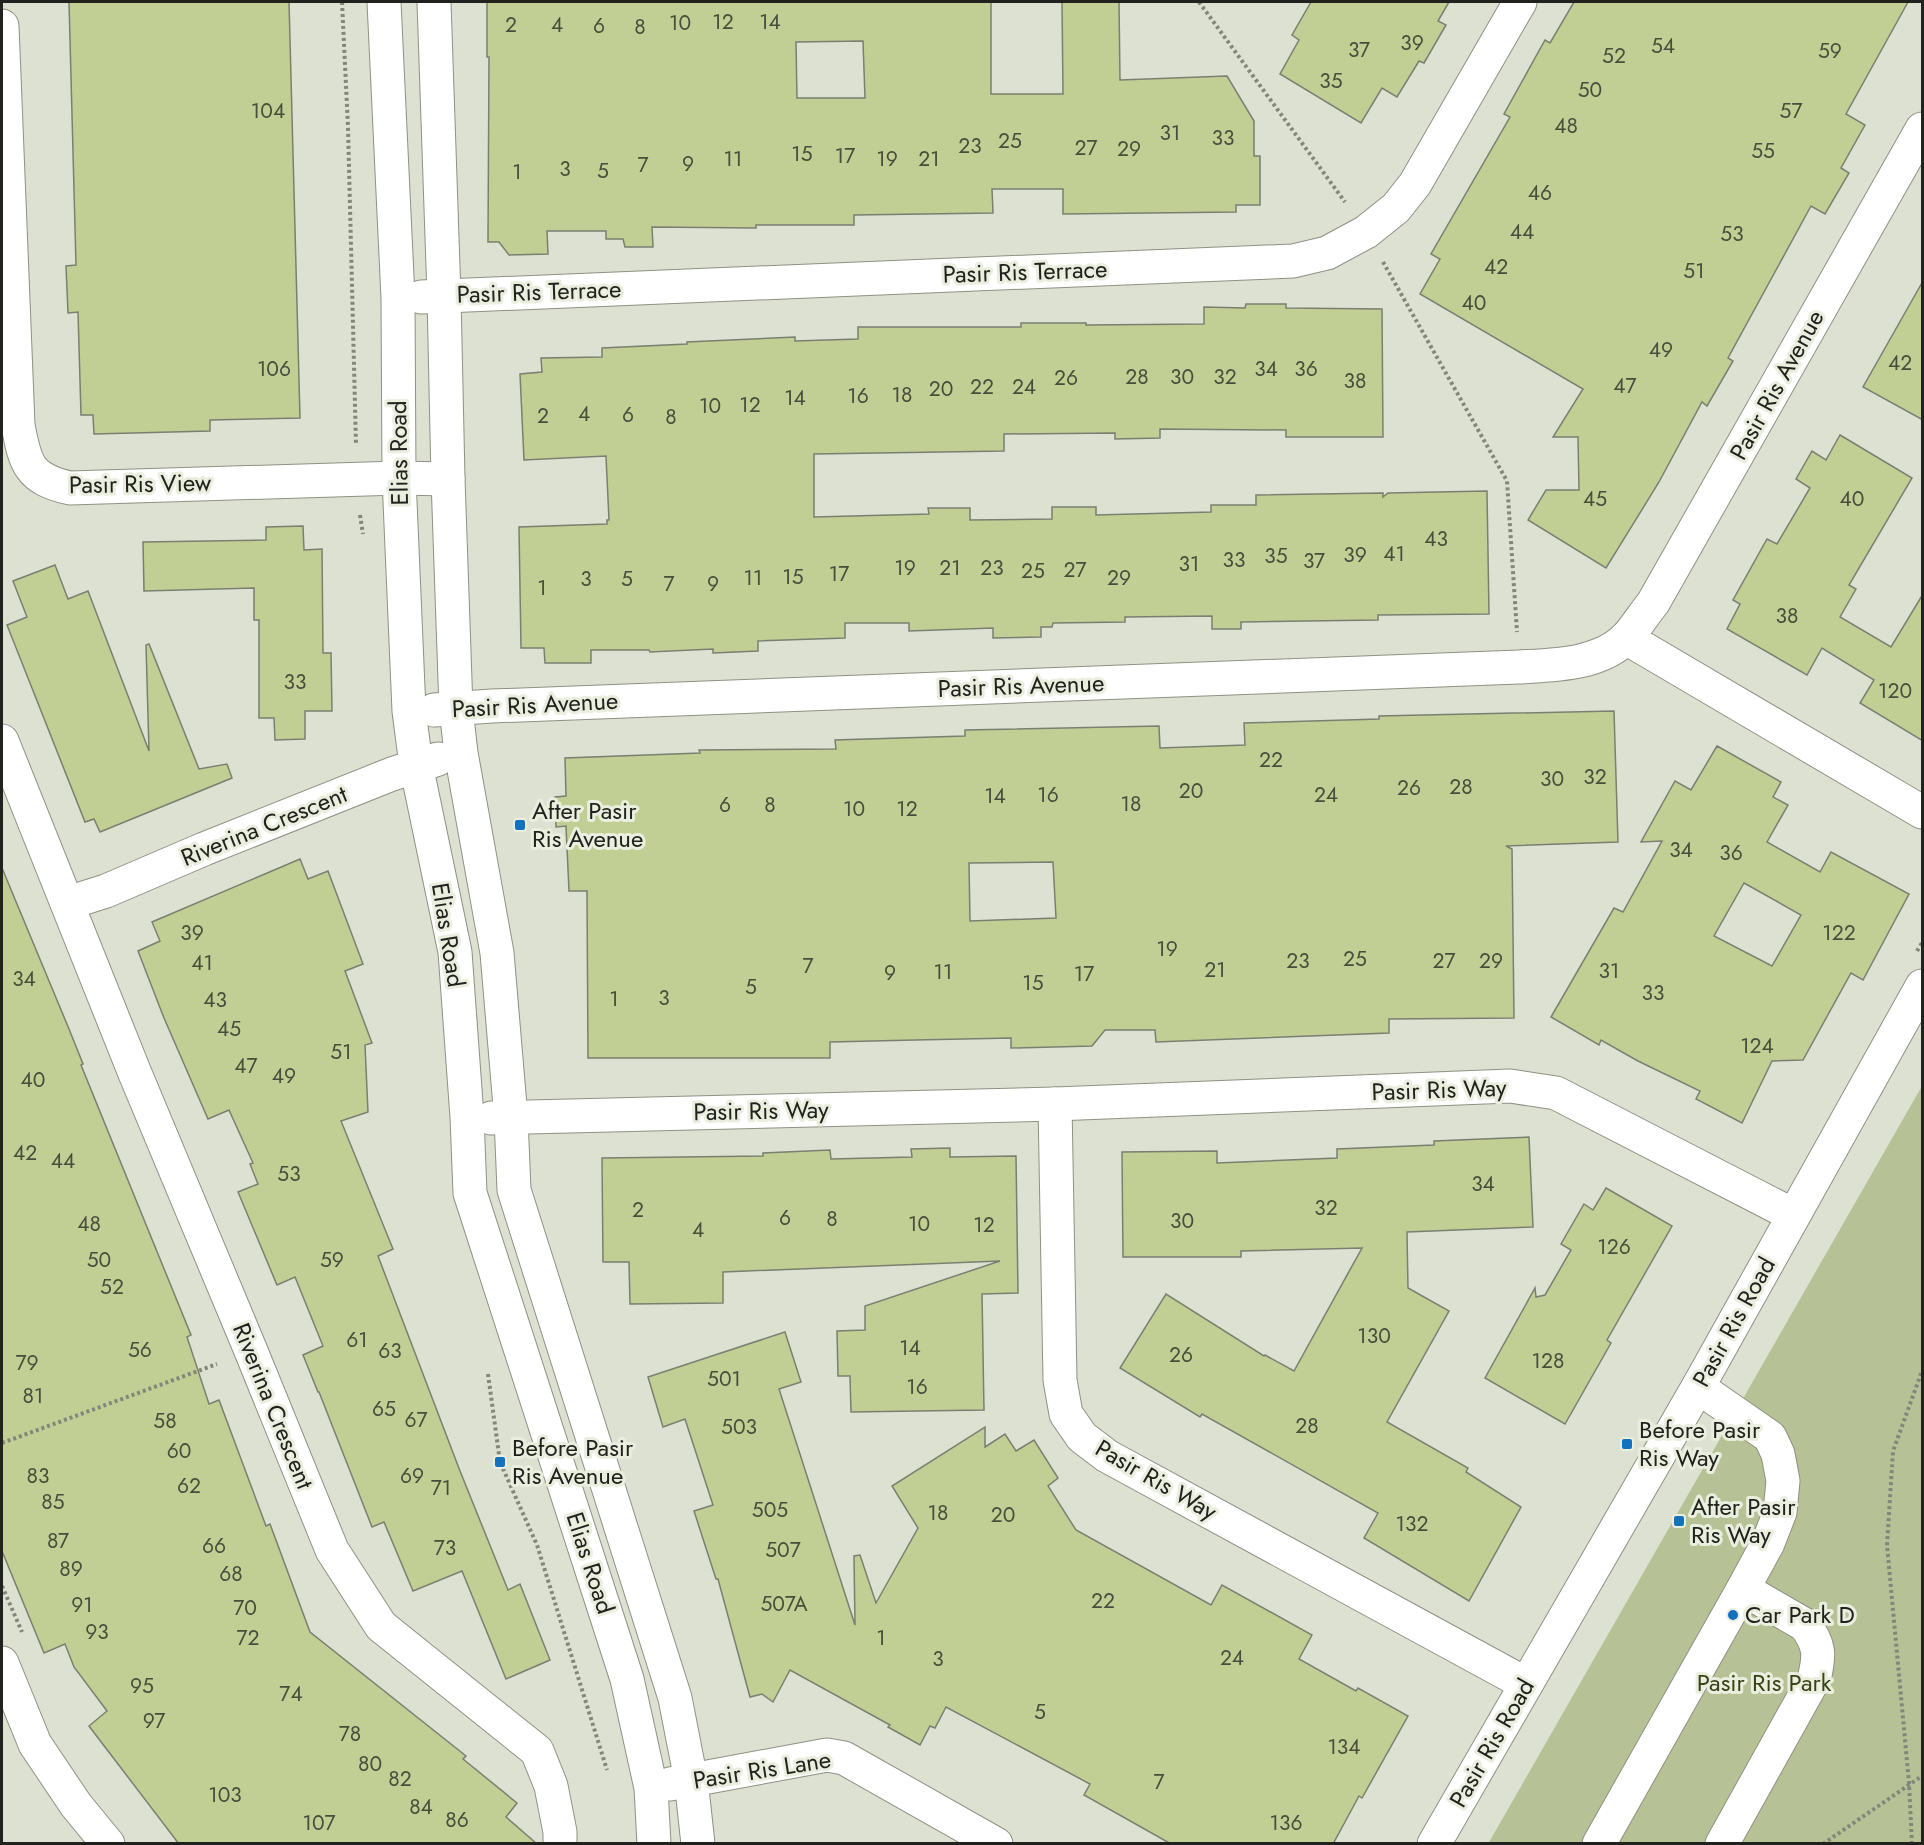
<svg xmlns="http://www.w3.org/2000/svg" width="1924" height="1845" font-family="Jost,sans-serif">
	<rect width="100%" height="100%" fill="#dde1d1"/>
	<!-- green -->
	<path fill="#b7c196" d="M1922,1086v757l-434,1z"/>
	<!-- building -->
	<g fill="#c2cf94" stroke="#7b7f71" stroke-width="1.5" fill-rule="evenodd">
		<path d="M69,2h220l11,416 -90,2v11l-116,3 -1,-19h-12l-3,-103 -10,1 -2,-47 10,-1z"/>
		<path d="M487,2h504v92h72l-1,-92h57l1,78 107,-4 27,45v35h6v49h-24v7l-173,2v-25h-71l1,24 -139,2v10h-98v3l-104,-1 1,20h-28l-2,-8h-17v-8h-59l1,23 -39,1 -10,-13h-11l1,-185h-2zM863,41l2,57h-68l-1,-56z"/>
		<path d="M1311,2h138l-11,19 8,4 -22,38 -5,-2 -22,36 -15,-9 -21,35 -81,-49 19,-34 -7,-5z"/>
		<path d="M1574,2h334l-62,112 19,11 -24,43 8,5 -24,41 -14,-8 -83,152 5,3 -26,45 -5,-4 -43,80 -53,86 -78,-48 18,-30h33l-1,-53h-25l30,-48 -163,-95 20,-35 -9,-5 79,-137 -6,-3 41,-74 5,3z"/>
		<path d="M1923,281v139l-60,-33z"/>
		<path d="M1246,304h40v4l96,1 1,128h-97v-7l-126,-1v9l-45,1v-6l-111,1v17l-190,3v63l115,-3 -1,-6h42v12l82,-1v-12h44v8l115,-3v-7h45v-10l127,-2v4l5,-4 99,-2 2,123 -111,1v5l-137,2v7h-29v-13l-87,1v5l-72,1 -1,4h-11v10l-48,1v-10l-84,3v-8h-64v15l-87,3v10l-45,2v-4l-63,3 -1,-2h-58v13h-46l-1,-15h-23l-2,-121 88,-3v-4h2l-3,-64 -82,4 -4,-86 22,-2 -1,-14 61,-1v-9l85,-4v-2l108,-5v4l63,-2v-12h163v-4h65v2l118,-1v-17l41,1z"/>
		<path d="M1840,435l72,43 -63,107 7,4 -16,28 51,30 32,-53v147l-63,-38 14,-23 -52,-32 -15,27 -80,-46 13,-25 -7,-4 34,-61 10,5 33,-56 -14,-9 16,-28 14,9z"/>
		<path d="M303,526l1,24 18,-1 1,104h8l1,58h-27v28l-30,1 -1,-22h-15v-98h-5v-32l-110,3 -1,-49 123,-2v-13z"/>
		<path d="M55,565l13,34 20,-8 61,160 -3,-106 3,-1 50,125 28,-5 5,14 -132,54 -6,-13 -9,3 -78,-197 20,-8 -14,-36z"/>
		<path d="M1614,711l4,131 -112,4 6,3 2,169 -125,1v14l-233,9 -1,-12h-50l-13,16 -81,2v-10l-96,2 -85,2v16h-242l-1,-167h-18l-3,-65 -10,1 -1,-30 11,-1 -1,-38 135,-5 -1,-3 137,-1 -1,-9 130,-4v-6l194,-4 1,22 85,-3 -1,-22 135,-4v-3zM1053,862l3,56 -86,3 -1,-58z"/>
		<path d="M1717,746l64,36 -8,15 15,8 -21,37 53,30 11,-20 78,42 -46,86 -12,-7 -48,87 -31,1 -30,62 -46,-24 4,-8 -62,-30 -37,-21 -2,5 -48,-28 63,-109 9,4 39,-71 -21,1 34,-61 16,9zM1744,883l57,32 -29,51 -58,-30z"/>
		<path d="M300,859l8,20 20,-8 35,93 -18,7 27,72 -7,2 3,67 -27,9 52,128 -15,7 82,215 48,119 12,-6 30,76 -44,19 -44,-108 -49,20 -29,-69 -12,5 -53,-135h-1l-15,-37 20,-9 -28,-69 -18,8 -39,-93 20,-8 -8,-20 3,-1 -24,-53 -21,9 -44,-101 -26,-67 22,-10 -8,-19z"/>
		<path d="M2,868l67,161 14,35 -2,1 110,270 -4,2 22,67 10,-4 47,126 4,-2 40,108 156,124 -3,3 54,44 -11,14 31,27h-358l-90,-118 18,-15 -33,-44 -9,-23 -21,9 -42,-102z"/>
		<path d="M1529,1137l4,90 -126,5 1,56 41,23 -62,111 81,46 -2,4 55,35 -52,94 -105,-63 14,-25 -176,-99 -2,3 -80,-49 46,-74 98,62 1,-1 29,16 68,-123 -121,3v6h-118l-1,-105 95,-1v12l120,-5v-9l97,-4v-4z"/>
		<path d="M950,1148v9l66,-1 2,137 -36,1 2,116 -133,2 -1,-36h-12l-1,-45 28,-1v-24l135,-45 -277,11v31l-93,1 -1,-42h-26l-1,-104 161,-2v-3l67,-3 1,9 81,-2 -1,-8z"/>
		<path d="M1606,1188l66,38 -65,114 4,3 -46,81 -80,-46 50,-90 1,9 9,-2 26,-45 -10,-6 23,-40 9,6z"/>
		<path d="M785,1332l16,50 -22,7 76,236 -1,-69 6,-1 16,48 42,-75 -26,-42 93,-59v20l20,-13 11,17 18,-11 24,38 -10,8 28,44 135,75 11,-20 90,50 -13,24 57,32 2,-3 50,28 -46,82 -3,-2 -26,48h-162l-87,-49 6,-11 -144,-77 -11,21 -5,-2 -10,19 -32,-18 2,-2 -100,-55 -17,32 -11,-8 -12,3 -32,-118h-2l-22,-68 19,-6 -28,-86 -22,8 -15,-50z"/>
	</g>
	<g fill="none" stroke-linecap="round" stroke-linejoin="round">
		<defs>
			<g id="minor">
				<path d="M384,2l14,296 1,180 10,233 7,54 39,187 12,165 3,76 157,486 24,109 3,56"/>
				<path d="M434,2l10,294 4,183 8,230 5,44 36,200 14,165 3,72 161,508 16,82 7,64"/>
				<path d="M2,26l16,399c7,39 11,54 52,63l329,-10 49,1"/>
				<path d="M421,297l872,-36 34,-8 39,-21 30,-24 19,-24 105,-182"/>
				<path d="M1626,638l296,174"/>
				<path d="M434,710l58,-4 1027,-39c35,-2 81,-2 108,-30 9,-10 17,-23 26,-34l269,-474"/>
				<path d="M2,741l132,330 117,280 81,199 49,76 156,125 14,35 9,46v12"/>
				<path d="M68,903l38,-12 98,-42 188,-75 46,-15"/>
				<path d="M1055,1104l5,276 6,34 16,23 25,19 419,228"/>
				<path d="M491,1118l564,-14 455,-18 46,7 237,122"/>
				<path d="M2,1663l33,81 41,61 32,39"/>
				<path d="M670,1784l157,-29 17,3 152,86"/>
				<path d="M1434,1844l264,-457 224,-401"/>
				<path d="M1599,1844l144,-255 25,-46 12,-31 3,-31 -5,-27 -8,-17 -72,-50"/>
				<path d="M1722,1844l92,-165c6,-24 6,-34 -9,-54l-62,-36"/>
			</g>
		</defs>
		<!-- minor casing -->
		<use href="#minor" stroke="#8e9183" stroke-width="35"/>
		<!-- path -->
		<g stroke="#83867b" stroke-width="4" stroke-dasharray="3 3" stroke-linecap="butt">
			<path d="M342,2l6,125 8,318"/>
			<path d="M1199,2l146,200"/>
			<path d="M1383,262l124,219 10,151"/>
			<path d="M360,515l3,19"/>
			<path d="M1917,951l5,-8"/>
			<path d="M488,1374l12,88 37,83 70,225"/>
			<path d="M2,1443l215,-79"/>
			<path d="M2,1586l20,46"/>
			<path d="M1823,1844l99,-68"/>
			<path d="M1912,1844l-3,-61 -22,-238 6,-94 29,-80"/>
		</g>
		<!-- minor -->
		<use href="#minor" stroke="#fff" stroke-width="33"/>
	</g>
	<!-- markers -->
	<g fill="#1471bd" stroke="#eaeede" stroke-width="2">
		<rect x="514" y="819" width="12" height="12" rx="3"/>
		<rect x="1621" y="1438" width="12" height="12" rx="3"/>
		<rect x="494" y="1456" width="12" height="12" rx="3"/>
		<rect x="1673" y="1515" width="12" height="12" rx="3"/>
		<circle cx="1733" cy="1615" r="6"/>
	</g>
	<g text-anchor="middle" stroke-width="6" stroke-linejoin="round" paint-order="stroke">
		<!-- number labels -->
		<g font-size="21" fill="#494d3b">
			<text x="723" y="29">12</text>
			<text x="770" y="29">14</text>
			<text x="680" y="30">10</text>
			<text x="511" y="32">2</text>
			<text x="557" y="32">4</text>
			<text x="599" y="33">6</text>
			<text x="640" y="34">8</text>
			<text x="1412" y="50">39</text>
			<text x="1663" y="53">54</text>
			<text x="1359" y="57">37</text>
			<text x="1830" y="58">59</text>
			<text x="1614" y="63">52</text>
			<text x="1331" y="88">35</text>
			<text x="1590" y="97">50</text>
			<text x="268" y="118">104</text>
			<text x="1791" y="118">57</text>
			<text x="1566" y="133">48</text>
			<text x="1170" y="140">31</text>
			<text x="1223" y="145">33</text>
			<text x="1010" y="148">25</text>
			<text x="970" y="153">23</text>
			<text x="1086" y="155">27</text>
			<text x="1129" y="156">29</text>
			<text x="1763" y="158">55</text>
			<text x="802" y="161">15</text>
			<text x="845" y="163">17</text>
			<text x="733" y="166">11</text>
			<text x="887" y="166">19</text>
			<text x="929" y="166">21</text>
			<text x="688" y="171">9</text>
			<text x="643" y="172">7</text>
			<text x="565" y="176">3</text>
			<text x="603" y="178">5</text>
			<text x="517" y="179">1</text>
			<text x="1540" y="200">46</text>
			<text x="1522" y="239">44</text>
			<text x="1732" y="241">53</text>
			<text x="1496" y="274">42</text>
			<text x="1694" y="278">51</text>
			<text x="1474" y="310">40</text>
			<text x="1661" y="357">49</text>
			<text x="1900" y="370">42</text>
			<text x="274" y="376">106</text>
			<text x="1266" y="376">34</text>
			<text x="1306" y="376">36</text>
			<text x="1137" y="384">28</text>
			<text x="1182" y="384">30</text>
			<text x="1225" y="384">32</text>
			<text x="1066" y="385">26</text>
			<text x="1355" y="388">38</text>
			<text x="1625" y="393">47</text>
			<text x="982" y="394">22</text>
			<text x="1024" y="394">24</text>
			<text x="941" y="396">20</text>
			<text x="902" y="402">18</text>
			<text x="858" y="403">16</text>
			<text x="795" y="405">14</text>
			<text x="750" y="412">12</text>
			<text x="710" y="413">10</text>
			<text x="584" y="421">4</text>
			<text x="628" y="422">6</text>
			<text x="543" y="423">2</text>
			<text x="671" y="424">8</text>
			<text x="1595" y="506">45</text>
			<text x="1852" y="506">40</text>
			<text x="1436" y="546">43</text>
			<text x="1394" y="561">41</text>
			<text x="1355" y="562">39</text>
			<text x="1276" y="563">35</text>
			<text x="1234" y="567">33</text>
			<text x="1314" y="568">37</text>
			<text x="1189" y="571">31</text>
			<text x="905" y="575">19</text>
			<text x="950" y="575">21</text>
			<text x="992" y="575">23</text>
			<text x="1075" y="577">27</text>
			<text x="1033" y="578">25</text>
			<text x="839" y="581">17</text>
			<text x="793" y="584">15</text>
			<text x="753" y="585">11</text>
			<text x="1119" y="585">29</text>
			<text x="586" y="586">3</text>
			<text x="627" y="586">5</text>
			<text x="669" y="591">7</text>
			<text x="713" y="591">9</text>
			<text x="542" y="595">1</text>
			<text x="1787" y="623">38</text>
			<text x="295" y="689">33</text>
			<text x="1895" y="698">120</text>
			<text x="1271" y="767">22</text>
			<text x="1595" y="784">32</text>
			<text x="1552" y="786">30</text>
			<text x="1461" y="794">28</text>
			<text x="1409" y="795">26</text>
			<text x="1191" y="798">20</text>
			<text x="1048" y="802">16</text>
			<text x="1326" y="802">24</text>
			<text x="995" y="803">14</text>
			<text x="1131" y="811">18</text>
			<text x="725" y="812">6</text>
			<text x="770" y="812">8</text>
			<text x="854" y="816">10</text>
			<text x="907" y="816">12</text>
			<text x="1681" y="857">34</text>
			<text x="1731" y="860">36</text>
			<text x="192" y="940">39</text>
			<text x="1839" y="940">122</text>
			<text x="1167" y="956">19</text>
			<text x="1355" y="966">25</text>
			<text x="1298" y="968">23</text>
			<text x="1444" y="968">27</text>
			<text x="1491" y="968">29</text>
			<text x="202" y="970">41</text>
			<text x="808" y="973">7</text>
			<text x="1215" y="977">21</text>
			<text x="1609" y="978">31</text>
			<text x="943" y="979">11</text>
			<text x="890" y="980">9</text>
			<text x="1084" y="981">17</text>
			<text x="24" y="986">34</text>
			<text x="1033" y="990">15</text>
			<text x="751" y="994">5</text>
			<text x="1653" y="1000">33</text>
			<text x="664" y="1005">3</text>
			<text x="614" y="1006">1</text>
			<text x="215" y="1007">43</text>
			<text x="229" y="1036">45</text>
			<text x="1757" y="1053">124</text>
			<text x="341" y="1059">51</text>
			<text x="246" y="1073">47</text>
			<text x="284" y="1083">49</text>
			<text x="33" y="1087">40</text>
			<text x="25" y="1160">42</text>
			<text x="63" y="1168">44</text>
			<text x="289" y="1181">53</text>
			<text x="1483" y="1191">34</text>
			<text x="1326" y="1215">32</text>
			<text x="638" y="1217">2</text>
			<text x="785" y="1225">6</text>
			<text x="832" y="1226">8</text>
			<text x="1182" y="1228">30</text>
			<text x="89" y="1231">48</text>
			<text x="919" y="1231">10</text>
			<text x="984" y="1232">12</text>
			<text x="698" y="1237">4</text>
			<text x="1614" y="1254">126</text>
			<text x="99" y="1267">50</text>
			<text x="332" y="1267">59</text>
			<text x="112" y="1294">52</text>
			<text x="1374" y="1343">130</text>
			<text x="357" y="1347">61</text>
			<text x="910" y="1355">14</text>
			<text x="140" y="1357">56</text>
			<text x="390" y="1358">63</text>
			<text x="1181" y="1362">26</text>
			<text x="1548" y="1368">128</text>
			<text x="27" y="1370">79</text>
			<text x="724" y="1386">501</text>
			<text x="917" y="1394">16</text>
			<text x="33" y="1403">81</text>
			<text x="384" y="1416">65</text>
			<text x="416" y="1427">67</text>
			<text x="165" y="1428">58</text>
			<text x="1307" y="1433">28</text>
			<text x="739" y="1434">503</text>
			<text x="179" y="1458">60</text>
			<text x="38" y="1483">83</text>
			<text x="412" y="1483">69</text>
			<text x="189" y="1493">62</text>
			<text x="441" y="1495">71</text>
			<text x="53" y="1509">85</text>
			<text x="770" y="1517">505</text>
			<text x="938" y="1520">18</text>
			<text x="1003" y="1522">20</text>
			<text x="1412" y="1531">132</text>
			<text x="58" y="1548">87</text>
			<text x="214" y="1553">66</text>
			<text x="445" y="1555">73</text>
			<text x="783" y="1557">507</text>
			<text x="71" y="1576">89</text>
			<text x="231" y="1581">68</text>
			<text x="1103" y="1608">22</text>
			<text x="784" y="1611">507A</text>
			<text x="82" y="1612">91</text>
			<text x="245" y="1615">70</text>
			<text x="97" y="1639">93</text>
			<text x="248" y="1645">72</text>
			<text x="881" y="1645">1</text>
			<text x="1232" y="1665">24</text>
			<text x="938" y="1666">3</text>
			<text x="142" y="1693">95</text>
			<text x="291" y="1701">74</text>
			<text x="1040" y="1719">5</text>
			<text x="154" y="1728">97</text>
			<text x="350" y="1741">78</text>
			<text x="1344" y="1754">134</text>
			<text x="370" y="1771">80</text>
			<text x="400" y="1786">82</text>
			<text x="1159" y="1789">7</text>
			<text x="225" y="1802">103</text>
			<text x="421" y="1814">84</text>
			<text x="457" y="1827">86</text>
			<text x="319" y="1830">107</text>
			<text x="1286" y="1830">136</text>
		</g>
		<!-- street labels -->
		<g font-size="24" fill="#21221d" stroke="#eaeede">
			<text transform="translate(1025 272) rotate(-2)" y="8">Pasir Ris Terrace</text>
			<text transform="translate(539 292) rotate(-2)" y="8">Pasir Ris Terrace</text>
			<text transform="translate(1777 385) rotate(-61)" y="8">Pasir Ris Avenue</text>
			<text transform="translate(399 453) rotate(-91)" y="8">Elias Road</text>
			<text transform="translate(140 484) rotate(-1)" y="8">Pasir Ris View</text>
			<text transform="translate(1021 686) rotate(-2)" y="8">Pasir Ris Avenue</text>
			<text transform="translate(535 705) rotate(-3)" y="8">Pasir Ris Avenue</text>
			<text transform="translate(264 826) rotate(-22)" y="8">Riverina Crescent</text>
			<text transform="translate(448 935) rotate(81)" y="8">Elias Road</text>
			<text transform="translate(1439 1090) rotate(-2)" y="8">Pasir Ris Way</text>
			<text transform="translate(761 1111) rotate(-1)" y="8">Pasir Ris Way</text>
			<text transform="translate(1734 1322) rotate(-61)" y="8">Pasir Ris Road</text>
			<text transform="translate(273 1406) rotate(68)" y="8">Riverina Crescent</text>
			<text transform="translate(1156 1480) rotate(30)" y="8">Pasir Ris Way</text>
			<text transform="translate(590 1563) rotate(72)" y="8">Elias Road</text>
			<text transform="translate(1492 1743) rotate(-60)" y="8">Pasir Ris Road</text>
			<text transform="translate(762 1770) rotate(-9)" y="8">Pasir Ris Lane</text>
		</g>
		<!-- poi labels -->
		<g font-size="24" fill="#21221d" stroke="#eaeede" text-anchor="start">
			<text x="532" y="819">After Pasir<tspan x="532" dy="28">Ris Avenue</tspan></text>
			<text x="1639" y="1438">Before Pasir<tspan x="1639" dy="28">Ris Way</tspan></text>
			<text x="512" y="1456">Before Pasir<tspan x="512" dy="28">Ris Avenue</tspan></text>
			<text x="1691" y="1515">After Pasir<tspan x="1691" dy="28">Ris Way</tspan></text>
			<text x="1745" y="1623">Car Park D</text>
		</g>
		<!-- park labels -->
		<g font-size="24" fill="#394115" stroke="#eaeede">
			<text x="1764" y="1691">Pasir Ris Park</text>
		</g>
	</g>
	<!-- border -->
	<rect width="1924" height="1845" fill="none" stroke="#21221d" stroke-width="6"/>
</svg>
